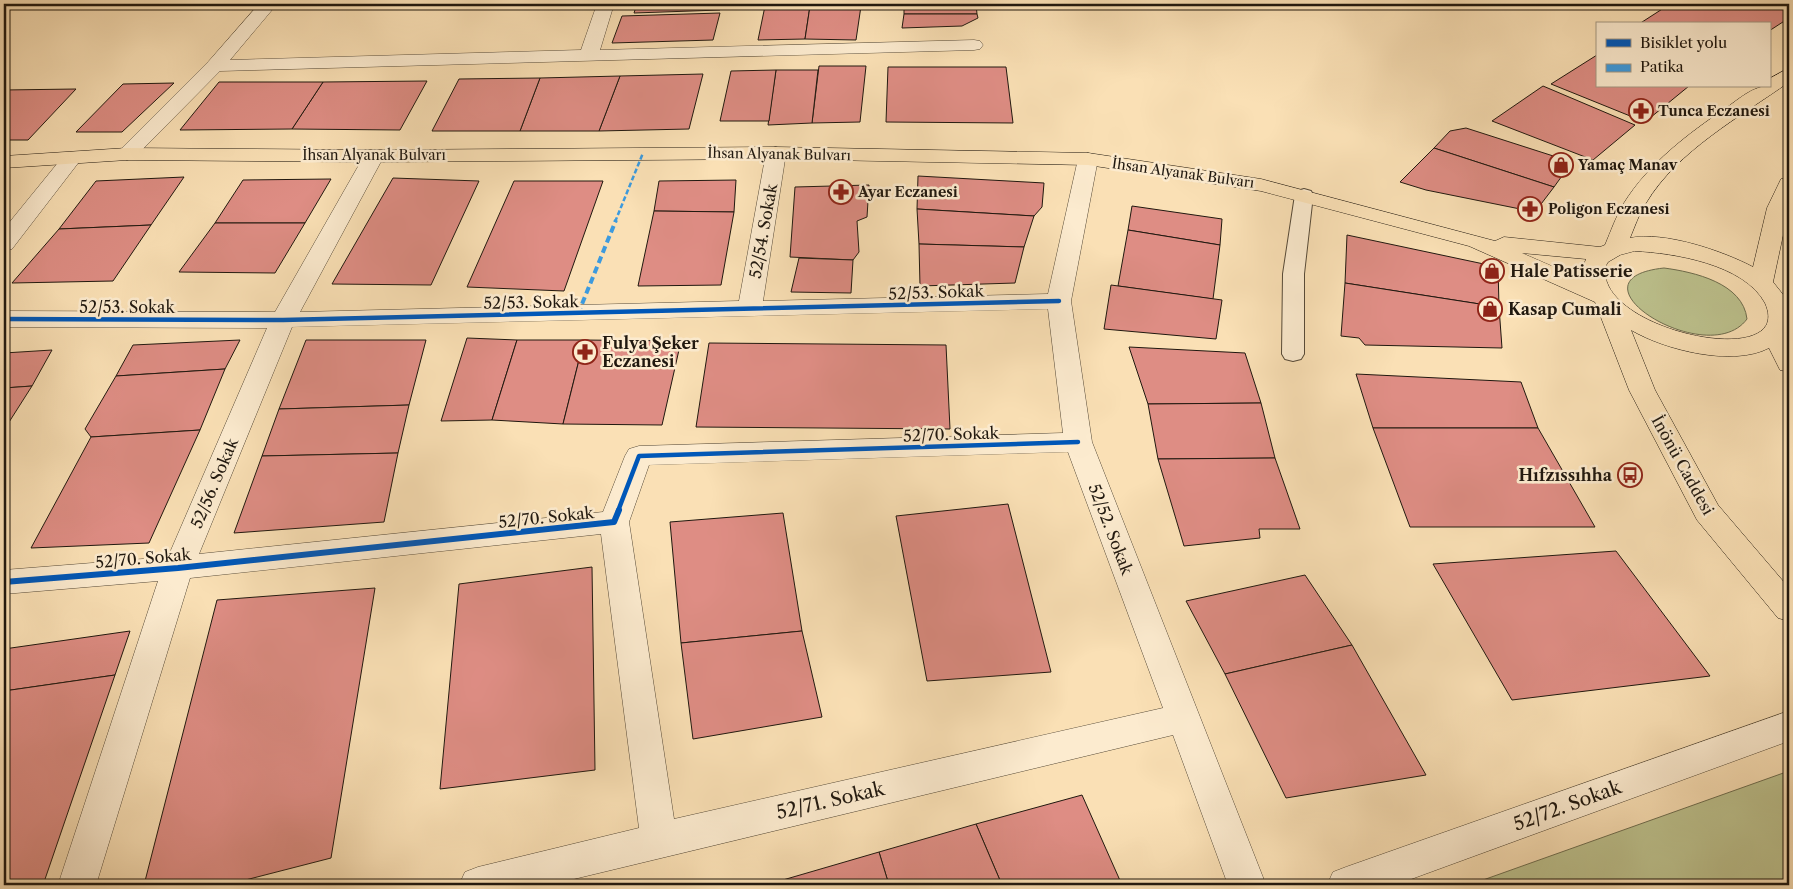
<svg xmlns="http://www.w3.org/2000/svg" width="1793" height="889" font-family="'Libre Caslon Text',serif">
	<rect width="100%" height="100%" fill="#fae0b5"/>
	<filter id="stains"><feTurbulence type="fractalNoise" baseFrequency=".004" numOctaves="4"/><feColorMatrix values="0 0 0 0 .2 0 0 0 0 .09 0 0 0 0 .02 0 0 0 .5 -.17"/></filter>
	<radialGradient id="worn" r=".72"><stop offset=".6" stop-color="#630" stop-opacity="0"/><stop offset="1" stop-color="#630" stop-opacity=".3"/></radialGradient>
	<!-- green -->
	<g fill="#bdc28e" stroke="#6e6d4e">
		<path d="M1664,268c30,4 79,15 83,51 -39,53 -187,-40 -83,-51z"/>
		<path d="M1789,771v114h-320z"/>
	</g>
	<!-- building -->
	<g fill="#de8d84" stroke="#20180f">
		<path d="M637,4h85l-2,6 -86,3z"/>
		<path d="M904,4h72l1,10h-73z"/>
		<path d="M1670,4h119v14l-20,13v-7h-130z"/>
		<path d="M765,6h45l-5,33 -47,1z"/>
		<path d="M810,6h51l-5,34 -51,-1z"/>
		<path d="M720,13l-7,27 -101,3 10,-27z"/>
		<path d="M904,14h73l1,4 -16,8 -60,2z"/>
		<path d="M1597,55v31h92l-44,36 -94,-38z"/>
		<path d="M819,66h47l-6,56 -48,1z"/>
		<path d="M888,67h118l7,56 -127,-1z"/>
		<path d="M776,70h42l-6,53 -44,2z"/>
		<path d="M776,70l-7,51h-49l11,-50z"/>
		<path d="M703,74l-14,55 -90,2 21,-55z"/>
		<path d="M620,76l-21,55h-79l20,-53z"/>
		<path d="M540,78l-20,53h-88l27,-52z"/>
		<path d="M427,81l-27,49 -108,-1 31,-47z"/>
		<path d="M219,82h104l-31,47 -112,1z"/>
		<path d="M174,83l-52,49h-46l47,-48z"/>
		<path d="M1543,86l92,39 -42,35 -101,-39z"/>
		<path d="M76,89l-48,51h-24v-50z"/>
		<path d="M1466,128l106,34 -18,25 -120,-39 16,-17z"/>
		<path d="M1434,148l120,39 -19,25 -109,-22 -26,-8z"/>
		<path d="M918,176l126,7 -2,24 -8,9 -117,-7z"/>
		<path d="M184,177l-33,48 -92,4 37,-48z"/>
		<path d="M393,178l86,3 -48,104 -99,-1z"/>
		<path d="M331,179l-26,44h-90l28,-43z"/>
		<path d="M736,180l-2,32 -80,-1 5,-30z"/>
		<path d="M514,181h89l-39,110 -97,-4z"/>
		<path d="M869,185l-2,32 -10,4 2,31 -6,8 -63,-3 5,-70z"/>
		<path d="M1132,206l90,13 -2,26 -92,-15z"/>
		<path d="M917,209l117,7 -10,31 -105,-3z"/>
		<path d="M654,211l80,1 -13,73 -83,1z"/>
		<path d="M215,223h90l-30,50 -96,-1z"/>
		<path d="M151,225l-38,56 -101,2 47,-54z"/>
		<path d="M1128,230l92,15 -7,54 -95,-13z"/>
		<path d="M1347,235l151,32 1,40 -154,-24z"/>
		<path d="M919,244l105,3 -9,36 -95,3z"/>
		<path d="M799,258l54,2 -2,33 -60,-1z"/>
		<path d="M1345,283l154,24 3,41 -137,-3 -6,-7 -18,-2z"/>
		<path d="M1111,285l111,15 -6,39 -112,-10z"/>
		<path d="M467,338l50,2 -25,80 -51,1z"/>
		<path d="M240,340l-15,29 -109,7 17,-31z"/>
		<path d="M306,340h120l-17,65 -130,4z"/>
		<path d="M517,340h67l-21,84 -71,-4z"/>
		<path d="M584,340l97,1 -19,84 -99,-1z"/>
		<path d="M709,343l237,2 4,84 -254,-2z"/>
		<path d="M1129,347l116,6 16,50 -113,1z"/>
		<path d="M52,350l-20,36 -28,2v-35z"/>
		<path d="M225,369l-25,61 -109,7 -6,-8 31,-53z"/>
		<path d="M1356,374l165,8 17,46h-165z"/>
		<path d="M32,386l-28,44v-42z"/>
		<path d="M1261,403l14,55 -117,1 -10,-55z"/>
		<path d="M409,405l-11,48 -136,3 17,-47z"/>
		<path d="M1373,428h165l57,99h-185z"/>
		<path d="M200,430l-51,113 -118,5 60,-111z"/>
		<path d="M398,453l-14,69 -150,11 28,-77z"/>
		<path d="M1275,458l25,71h-41l1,9 -76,8 -26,-87z"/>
		<path d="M1008,504l43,168 -124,9 -31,-165z"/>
		<path d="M783,513l19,118 -121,12 -11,-121z"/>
		<path d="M1616,551l94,125 -198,24 -79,-136z"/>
		<path d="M592,567l3,203 -155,19 19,-205z"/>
		<path d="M1305,575l47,70 -127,29 -39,-73z"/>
		<path d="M375,588l-44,270 -105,27h-82l73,-285z"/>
		<path d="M130,631l-15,44 -111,16v-42z"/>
		<path d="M802,631l20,86 -129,22 -12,-96z"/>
		<path d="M1352,645l74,130 -140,23 -61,-124z"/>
		<path d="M115,675l-72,210h-39v-194z"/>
		<path d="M1082,795l40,90h-120l-26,-61z"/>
		<path d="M976,824l26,61h-113l-10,-33z"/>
		<path d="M879,852l10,33h-113v-3z"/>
	</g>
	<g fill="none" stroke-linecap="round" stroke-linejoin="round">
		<defs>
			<path id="service" d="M1304,189l7,2 2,4 -9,79v80l-3,5 -8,2 -8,-2 -3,-5 1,-80 12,-79 2,-4z"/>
			<g id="minor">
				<path d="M259,4h18l-47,56 351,-10 16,-46h17l-14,46 374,-10 6,1 3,4 -3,4 -6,1 -754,21 -86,87 -7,2 -7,-2 -3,-4 3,-4 88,-88z"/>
				<path d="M776,147l7,2 3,4 -23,148 285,-7 30,-135 3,-4 7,-2 7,2 3,4 -27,142 21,141 174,443h-38l-55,-150 -624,150h-90l6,-13 13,-5 161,-39 -38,-294 -411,44 -94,307h-38l100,-304 -154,13v-24l164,-13 99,-229 -263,-1v-16l271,1 89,-156 3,-4 7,-2 7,2 3,4 -84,156 439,-11 27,-148 3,-4zM1048,309l15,124 -424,13 -10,3 -4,7 -22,56 -404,42 93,-227zM1068,452l95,256 -489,111 -45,-297 20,-57z"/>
				<path d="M72,152l7,2 3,4 -70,91 -8,2v-22l61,-75z"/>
				<path d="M1789,711v30l-394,144h-68l6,-13 13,-5z"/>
			</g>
			<path id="primary" d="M1789,68v14c-49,35 -111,68 -143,121 -7,11 -11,23 -16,35 34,-7 93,13 123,29l14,-59 14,-29 8,-1v29l-16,75 16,20v28l-2,3 2,39 -9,-2 -11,-22c-36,19 -104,2 -138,-18l24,60 63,115 71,83v33l-11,-3 -81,-98 -68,-130 -34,-88 -126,-56 -208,-55 -173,-26 -312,-6 -402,3 -247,-2 -123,8v-12l123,-8 247,2 402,-3 312,6 173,26 234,62 9,-4 96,10 5,-2c6,-14 11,-29 19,-42 25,-40 64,-69 102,-95 13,-9 27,-22 43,-22v-7zM1635,251c39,2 109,13 130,52 28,62 -128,36 -156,-16 -4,-9 -7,-16 -1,-25l12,-7zM1522,253l64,6 -4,11v9z"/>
		</defs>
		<!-- service casing -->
		<use href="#service" stroke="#564a38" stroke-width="2"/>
		<!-- minor casing -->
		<use href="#minor" stroke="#564a38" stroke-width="1"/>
		<!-- primary casing -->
		<use href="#primary" stroke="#20180f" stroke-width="1"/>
		<!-- service -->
		<use href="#service" fill="#fcebcf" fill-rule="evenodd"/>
		<!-- minor -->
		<use href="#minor" fill="#fcebcf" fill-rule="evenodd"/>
		<!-- primary -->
		<use href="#primary" fill="#fae0b5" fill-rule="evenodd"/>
		<!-- quiet-far1 -->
		<path stroke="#3c9ade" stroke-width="2.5" stroke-dasharray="5 2.5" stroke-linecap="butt" d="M615,222l28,-69"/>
		<!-- quiet -->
		<path stroke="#3c9ade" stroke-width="4" stroke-dasharray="7 4" stroke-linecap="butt" d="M578,314l38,-94"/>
		<defs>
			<g id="cycleway-far1">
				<path d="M4,319l279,1 776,-19"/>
				<path d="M618,511l21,-55 439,-14"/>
			</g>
			<path id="cycleway" d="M4,582l174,-14 436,-46 5,-12"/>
		</defs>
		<!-- cycleway-far1 casing -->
		<use href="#cycleway-far1" stroke="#fcebcf" stroke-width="8"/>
		<!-- cycleway casing -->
		<use href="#cycleway" stroke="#fcebcf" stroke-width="9"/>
		<!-- cycleway-far1 -->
		<use href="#cycleway-far1" stroke="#0057b8" stroke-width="4.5"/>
		<!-- cycleway -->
		<use href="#cycleway" stroke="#0057b8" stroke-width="6"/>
	</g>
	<!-- icons -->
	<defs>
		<symbol id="pharmacy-ring" viewBox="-11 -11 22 22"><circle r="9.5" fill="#fcebcf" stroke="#8f2418" stroke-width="1.5"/><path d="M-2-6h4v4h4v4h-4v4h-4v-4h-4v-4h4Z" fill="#8f2418"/></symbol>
		<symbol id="shop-ring" viewBox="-11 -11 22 22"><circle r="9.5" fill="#fcebcf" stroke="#8f2418" stroke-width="1.5"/><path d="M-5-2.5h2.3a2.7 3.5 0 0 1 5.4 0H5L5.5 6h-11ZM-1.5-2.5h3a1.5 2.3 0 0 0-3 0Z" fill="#8f2418"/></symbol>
		<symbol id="bus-ring" viewBox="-11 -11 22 22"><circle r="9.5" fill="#fcebcf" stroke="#8f2418" stroke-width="1.5"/><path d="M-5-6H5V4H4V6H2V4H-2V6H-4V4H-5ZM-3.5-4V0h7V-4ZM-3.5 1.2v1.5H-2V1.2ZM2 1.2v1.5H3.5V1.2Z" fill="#8f2418"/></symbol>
	</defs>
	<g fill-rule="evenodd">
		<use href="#pharmacy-ring" x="1627" y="97" width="28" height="28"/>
		<use href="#shop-ring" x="1547" y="151" width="28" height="28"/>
		<use href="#pharmacy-ring" x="827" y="178" width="28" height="28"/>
		<use href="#pharmacy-ring" x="1516" y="195" width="28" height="28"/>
		<use href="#shop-ring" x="1478" y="257" width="28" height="28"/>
		<use href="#shop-ring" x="1476" y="295" width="28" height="28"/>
		<use href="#pharmacy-ring" x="571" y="338" width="28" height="28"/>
		<use href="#bus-ring" x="1616" y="461" width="28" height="28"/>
	</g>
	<g text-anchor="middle" stroke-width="5" stroke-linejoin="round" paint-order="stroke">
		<!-- far-poi labels -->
		<g font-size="14" font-weight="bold" fill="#20180f" stroke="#fcebcf" text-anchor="start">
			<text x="1658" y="116">Tunca Eczanesi</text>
			<text x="1578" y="170">Yamaç Manav</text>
			<text x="858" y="197">Ayar Eczanesi</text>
			<text x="1548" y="214">Poligon Eczanesi</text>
		</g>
		<!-- far-street labels -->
		<g font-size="14" fill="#20180f" stroke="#fcebcf">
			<text transform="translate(779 154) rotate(1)" y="5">İhsan Alyanak Bulvarı</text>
			<text x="374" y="160">İhsan Alyanak Bulvarı</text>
			<text transform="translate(1183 173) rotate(8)" y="5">İhsan Alyanak Bulvarı</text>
		</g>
		<!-- street labels -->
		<g font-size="16" fill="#20180f" stroke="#fcebcf">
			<text transform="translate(763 231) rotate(-80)" y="6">52/54. Sokak</text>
			<text transform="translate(936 292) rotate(-2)" y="6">52/53. Sokak</text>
			<text transform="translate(531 302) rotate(-1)" y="6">52/53. Sokak</text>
			<text x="127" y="313">52/53. Sokak</text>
			<text transform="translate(951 434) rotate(-2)" y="6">52/70. Sokak</text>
			<text transform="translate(1683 465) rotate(61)" y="6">İnönü Caddesi</text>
			<text transform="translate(214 483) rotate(-67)" y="6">52/56. Sokak</text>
			<text transform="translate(546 517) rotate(-6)" y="6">52/70. Sokak</text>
			<text transform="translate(1111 529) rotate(69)" y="6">52/52. Sokak</text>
			<text transform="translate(143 558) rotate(-5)" y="6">52/70. Sokak</text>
		</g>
		<!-- poi labels -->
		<g font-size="16" font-weight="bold" fill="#20180f" stroke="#fcebcf" text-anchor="start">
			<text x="1510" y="277">Hale Patisserie</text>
			<text x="1508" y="315">Kasap Cumali</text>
			<text x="602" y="349">Fulya Şeker<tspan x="602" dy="18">Eczanesi</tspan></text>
			<text x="1612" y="481" text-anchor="end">Hıfzıssıhha</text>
		</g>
		<!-- near-street labels -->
		<g font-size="19" fill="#20180f" stroke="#fcebcf">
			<text transform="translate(830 800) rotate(-13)" y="7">52/71. Sokak</text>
			<text transform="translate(1567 805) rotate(-20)" y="7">52/72. Sokak</text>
		</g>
	</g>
	<!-- margin -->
	<rect width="1793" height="889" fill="none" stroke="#fae0b5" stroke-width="20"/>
	<rect x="5" y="5" width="1783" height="879" fill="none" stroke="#20180f" stroke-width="2.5"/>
	<rect x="10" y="10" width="1773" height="869" fill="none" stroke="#20180f"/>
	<!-- legend -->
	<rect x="1596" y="22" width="175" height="65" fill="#fcebcf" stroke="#a49782"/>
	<rect x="1606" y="39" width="25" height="8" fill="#0057b8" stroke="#a49782"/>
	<text x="1640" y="48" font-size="15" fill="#20180f">Bisiklet yolu</text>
	<rect x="1606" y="64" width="25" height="8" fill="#3c9ade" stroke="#a49782"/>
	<text x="1640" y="72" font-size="15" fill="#20180f">Patika</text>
	<rect width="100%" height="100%" filter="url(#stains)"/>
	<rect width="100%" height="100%" fill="url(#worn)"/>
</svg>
